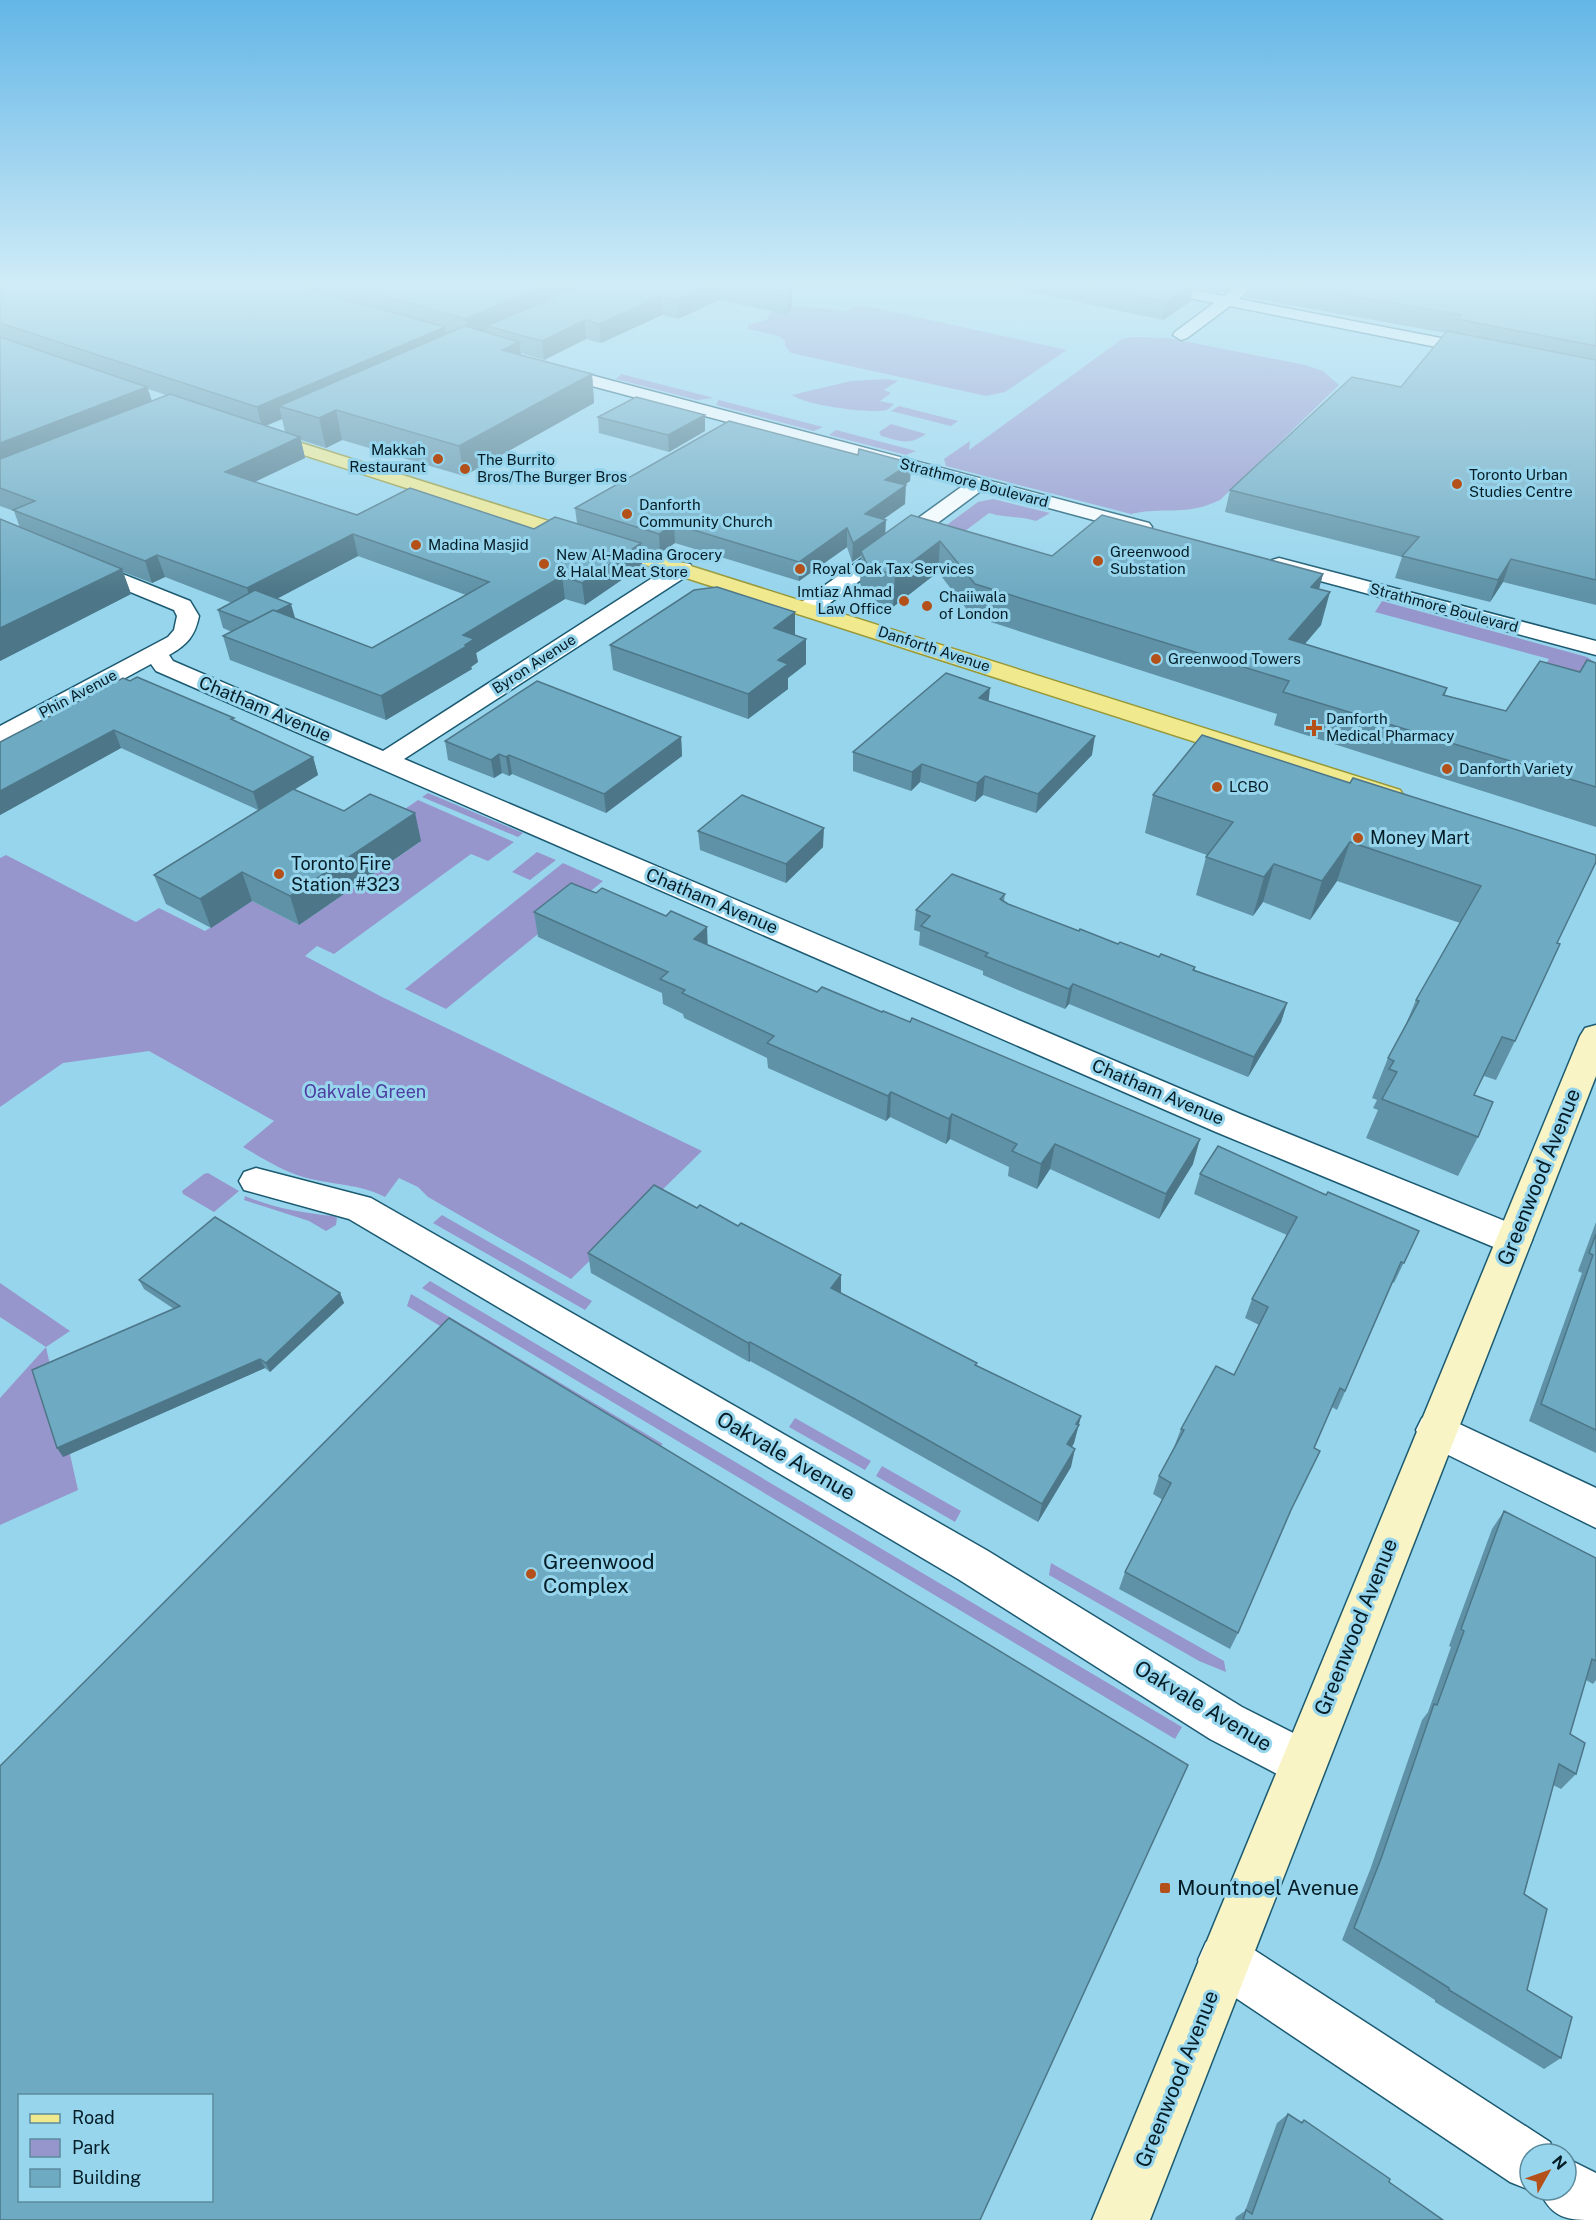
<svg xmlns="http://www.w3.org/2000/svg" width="1596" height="2220" font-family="'Public Sans',sans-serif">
	<rect width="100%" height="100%" fill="#97d5ed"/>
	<!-- green -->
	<g fill="#9796cc">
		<path d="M802,306l45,5 10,-5h10l200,44 -62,42 -19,4 -195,-43 -6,-7v-5l-6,-5 -31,-7v-4l20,-6 2,-6 13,-5z"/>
		<path d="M1134,337l34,1 137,27 18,6 16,14 -119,115c-35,17 -55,6 -89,14l-185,-48 -2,-7 26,-18 -1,9 153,-111z"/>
		<path d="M621,374l93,24 -17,2 -81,-21z"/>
		<path d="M887,379l11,2 -14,9 7,3 -11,8 14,3c-2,2 -5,5 -8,6 -16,4 -82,-5 -94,-15l59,-14z"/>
		<path d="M719,400l104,27 -9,4 -98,-26z"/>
		<path d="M899,406l59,15 -7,5 -60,-15z"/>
		<path d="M891,424l35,10c-18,12 -25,7 -45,2l-2,-4z"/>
		<path d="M836,430l80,21 -10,4 -77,-20z"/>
		<path d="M993,499l57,14 -14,8c-17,-5 -30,-3 -47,-8l-44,33 -20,-5 53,-39z"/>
		<path d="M1382,601l205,56 9,6v35l-60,-17 13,-22 -174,-47z"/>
		<path d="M428,793l95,40 -5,4 -96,-40z"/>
		<path d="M418,800l96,42 -26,19 -17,-7 -137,100 -17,-8 -12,10 77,41 320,154 -131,128 -143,-82 -10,-10 -19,-9 -14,19c-25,-13 -51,-12 -78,-19 -23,-6 -43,-19 -64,-31l31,-26 -125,-70 -86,12 -63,44v-249l6,-3 130,67 23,-14 46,23 47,-30 47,24 121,-83 -37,-18z"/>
		<path d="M537,852l19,8 -26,20 -18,-8z"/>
		<path d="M563,863l40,18 -157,128 -41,-20z"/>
		<path d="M208,1173l31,18 -25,21 -31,-18 -1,-3 22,-17z"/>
		<path d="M245,1196c29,12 57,17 88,20l4,2 -1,7 -10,6 -17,-10 -65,-21z"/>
		<path d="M442,1215l150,86 -7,9 -152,-87z"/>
		<path d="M430,1281l752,446 -7,12 -753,-451z"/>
		<path d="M0,1283l70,48 -24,16 32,143 -78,35v-127l46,-51 -46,-30z"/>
		<path d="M411,1294l252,150 -13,9 -243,-147z"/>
		<path d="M795,1418l76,43 -6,9 -76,-43z"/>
		<path d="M882,1466l79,45 -6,11 -79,-46z"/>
		<path d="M1051,1563l173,98 2,11 -27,-11 -150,-86z"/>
	</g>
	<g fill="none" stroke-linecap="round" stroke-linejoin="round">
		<defs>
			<g id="street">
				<path d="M1124,282h30l70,14 18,-14h17l-20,17 243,47 8,5 -8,5 -252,-50 -43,32 -6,2 -8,-5 2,-3 39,-29 -83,-17z"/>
				<path d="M549,364l600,159 3,4 -3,4 -7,2 -160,-43 -167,124 -8,2 -8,-2 -3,-5 3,-5 165,-119 -421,-112 -2,-4 2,-4z"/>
				<path d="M0,525l190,76 9,15c-4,20 -12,29 -30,39l4,6 210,90 291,-187 8,-1 8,1 3,5 -3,5 -286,185 836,355 287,116 5,10 -5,10 -13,4 -13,-4 -285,-118 -1060,-461 -5,-7 -142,77 -9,2v-17l168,-89 6,-7 3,-14 -3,-6 -174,-72z"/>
				<path d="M1279,558l317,83v14l-324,-87 -4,-4 4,-4z"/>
				<path d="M256,1168l115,30 617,353 254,156 77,39 7,17 -7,17 -17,7 -92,-48 -252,-160 -609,-360 -105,-29 -5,-9 5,-9z"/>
				<path d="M1436,1413l160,75v40l-174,-86 -6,-12 6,-12z"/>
				<path d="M1224,1934l18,8 308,200 5,12h-25v36l-20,-8 -304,-204 -8,-18 8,-18z"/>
				<path d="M1566,2158l30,15v47c-29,0 -44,-1 -57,-30h27z"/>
			</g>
			<path id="secondary" d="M1596,1025v51l-446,1144h-58l488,-1184 5,-8z"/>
			<path id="primary" d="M260,430l1140,360 4,6 -4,6 -9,2 -9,-2 -1128,-363 -3,-4 3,-4z"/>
		</defs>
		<!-- street casing -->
		<use href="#street" stroke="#1b5a70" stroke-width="3"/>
		<!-- secondary casing -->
		<use href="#secondary" stroke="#1b5a70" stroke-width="3"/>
		<!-- primary casing -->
		<use href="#primary" stroke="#989838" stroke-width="3"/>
		<!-- street -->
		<use href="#street" fill="#fff" fill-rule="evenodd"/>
		<!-- secondary -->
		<use href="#secondary" fill="#f8f4c6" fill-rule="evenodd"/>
		<!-- primary -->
		<use href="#primary" fill="#f1e98e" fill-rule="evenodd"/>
	</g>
	<!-- wall -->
	<g fill="#5f92a7" fill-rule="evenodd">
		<path d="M0,282h780l11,6 1,18 -4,9 -69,-15 -41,19 -16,-4 -61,28 -15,-4 -42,21 -23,-7v2l71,19 2,29 -130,73 -122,-36 -16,8 -25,-8 4,18 -50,24 102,33 177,14 43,-6 -2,-15 283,-53 53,8 -1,18 -6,4 1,19 -22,15 2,15 167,22 271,18 -4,15 2,36 -16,19 142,44 -2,7 61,16 90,-48v164l-322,-102 3,-11 -305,-98 -34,-44 -45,35 -27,-8 -6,-16 1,-27 -9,6 -5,-15 -48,34 -124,-38 -15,10 -19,-6 1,19 -57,39 -20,-6 -89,54 2,9 -7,5 1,2 -86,51 -156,-60 -7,-24 9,-4 -9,-4 -5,-18 14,-7 -67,-26 -13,6 -29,-11 8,22 -131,67v-142l20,9 -6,-17 -14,-5zM148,389l18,6 -14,6zM282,419l3,13 -19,-6zM358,556l108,39 -94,53 -77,-30 -18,-20z"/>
		<path d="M984,282h254l-14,11 -31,-6 -2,14 -28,19z"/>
		<path d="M1248,282h348v323l-93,-23 -13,20 -95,-24 7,-21 -177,-45 5,-22 171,-103 45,-54 -201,-36z"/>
		<path d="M705,415v16l-36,21 -70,-19 -1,-16z"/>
		<path d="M795,612v23l11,4v25l-18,14v11l-40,30 -135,-49 -3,-25z"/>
		<path d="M123,678l111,43 79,36 5,18 -24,15 50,21 71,2 6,28 -122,84 -47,-24 -41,27 -45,-24 -12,-29 104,-65 -137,-62 -121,67v-73z"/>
		<path d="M988,701l104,54 -56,58 -53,-18 -8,7 -55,-20 -9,9 -58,-20v-19z"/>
		<path d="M681,737l1,19 -76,57 -94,-39 -3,2 -7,-3 -8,5 -46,-18 -3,-19z"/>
		<path d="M1350,783l207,160 -42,98 -19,39 -12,-4 -10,19 4,42 -20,39 -92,-38 12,-28 -5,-2 4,-8 -5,-2 16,-40 18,-34 10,-24 44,-77 -123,-42 -27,39 -47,-18 -10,14 -57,-21 10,-38 1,-2 -62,-22 8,-38z"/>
		<path d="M698,831l125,16 -37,36 -86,-33z"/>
		<path d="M1005,894l-1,7 4,3 71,27 80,26 36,10v3l92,33 -6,19 -33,55 -179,-73 -4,5 -47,-19 -35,-15v-4l-64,-26 1,-13 -6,-2 2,-20z"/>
		<path d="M534,912l174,33 485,219 -34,55 -109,-50 -13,20 -29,-13 1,-9 -59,-28 -4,5 -56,-27 -4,4 -118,-53 -1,-10 -83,-40 -1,-4 -20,-10 -1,-11 -124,-56z"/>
		<path d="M1200,1174l126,21 93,36 -25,52 -1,-1 -56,128 -5,-3 -18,41 -24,64 -52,121 -8,16 -111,-60 6,-17 38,-72 -10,-6 6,-18 15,-29 7,-18 53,-54 25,-50 -14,-7 7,-19 35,-64 -93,-41z"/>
		<path d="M697,1208l41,18 103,49v18l135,72 105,51 -7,27 -2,4 -1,20 -33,55 -186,-105 -102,-56 -1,1 -158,-89 -3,-20z"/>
		<path d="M1596,1222v231l-67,-32 53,-148 -4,-2z"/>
		<path d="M139,1280l201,13 4,10 -74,69 -5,-4 -202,89 111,-148 -30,-20z"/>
		<path d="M1504,1511l92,47v122l-3,4 -7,-4 -16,54 6,40 -15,15 -8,-4 -29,109 3,96 34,68 -17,11 -109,-67v-2l-93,-60 28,-70 52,-150 6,-8 23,-65 -2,-1 43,-117z"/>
		<path d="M1288,2114l13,8 3,-2 85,62 54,38h-208l1,-3 9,-6 32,-88z"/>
	</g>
	<!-- shaded-wall -->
	<g fill="#4d7788">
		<path d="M0,282h42l-42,13z"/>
		<path d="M552,282h44l-109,44 1,3 -20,9 -3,-19z"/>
		<path d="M718,282h1v18l-41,19 -1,-19z"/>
		<path d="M1194,282l-3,19 -28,19 3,-18z"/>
		<path d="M1226,282h12l-14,11z"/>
		<path d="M791,288l1,18 -4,9v-18z"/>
		<path d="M661,296l1,19 -61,28 -2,-19z"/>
		<path d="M585,320l1,19 -42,21 -2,-19z"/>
		<path d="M445,327l3,19 -169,60 3,13 -20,8 -5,-20z"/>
		<path d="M519,342l4,28 -21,-20z"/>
		<path d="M592,374l2,29 -130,73 -5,-30z"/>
		<path d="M147,387l7,20 -154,60v-24z"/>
		<path d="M336,410l6,30 -16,8 -7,-30z"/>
		<path d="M705,415v16l-36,21 -1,-17z"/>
		<path d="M300,437l5,21 -74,35 -6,-21z"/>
		<path d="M911,463l-1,18 -25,17v-18z"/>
		<path d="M906,485l-1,19 -41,29 1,-19z"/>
		<path d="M886,520l-1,19 -24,12v5l-9,6 1,-19z"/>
		<path d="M674,524l1,19 -15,10 -1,-19z"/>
		<path d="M847,528v19l-48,34v-19z"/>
		<path d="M353,534l5,22 -104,55 -7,-23z"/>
		<path d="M940,541l-2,31 -45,35 2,-32z"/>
		<path d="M641,543l1,23 -57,39 -3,-22z"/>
		<path d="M157,555l8,22 -13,6 -7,-22z"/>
		<path d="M1511,559l-8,23 -13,20 8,-22z"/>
		<path d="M122,569l9,25 -131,67v-33z"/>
		<path d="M1323,574l-9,33 -3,-20z"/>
		<path d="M562,576l3,23 -89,54 2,9 -7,5 1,2 -86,51 -5,-24 82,-61z"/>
		<path d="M1330,592l-9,33 -41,47 9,-33z"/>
		<path d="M291,604l5,17 -42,3z"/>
		<path d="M795,612v25l-21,-9z"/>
		<path d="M806,639v25l-18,14v11l-40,30v-25l30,-34z"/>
		<path d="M990,688l-2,19 -9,-9z"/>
		<path d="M114,730l7,18 -121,67v-24z"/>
		<path d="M1095,736l-3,19 -56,58 2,-19z"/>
		<path d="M681,737l1,19 -76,57 -2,-19z"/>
		<path d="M499,754l3,19 -8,5 -3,-18z"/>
		<path d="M509,755l3,19 -3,2 -3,-19z"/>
		<path d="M313,757l5,18 -59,36 -6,-19z"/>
		<path d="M922,764l-2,18 -9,9 1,-19z"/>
		<path d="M985,776l-2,19 -8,7 2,-19z"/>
		<path d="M415,813l6,28 -122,84 -9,-29z"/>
		<path d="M824,828l-1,19 -37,36v-19z"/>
		<path d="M1350,842l-13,39 -27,39 12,-39z"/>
		<path d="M1274,864l-11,38 -10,14 11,-39z"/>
		<path d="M242,872l10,29 -41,27 -11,-29z"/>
		<path d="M707,927l1,25 -14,-13z"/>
		<path d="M1073,984l-4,20 -4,5 4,-20z"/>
		<path d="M1287,1003l-6,19 -33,55 6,-20z"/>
		<path d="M891,1092l-1,25 -4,4 2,-25z"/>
		<path d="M952,1114l-2,25 -4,5 3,-25z"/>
		<path d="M1200,1139l-7,25 -34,55 7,-25z"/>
		<path d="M1055,1144l-5,25 -13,20 4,-25z"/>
		<path d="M841,1275v19l-10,-6z"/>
		<path d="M340,1293l4,10 -74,69 -4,-9z"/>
		<path d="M750,1342v19l-1,1 -1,-19z"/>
		<path d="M260,1359l5,9 -202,89 -6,-9z"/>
		<path d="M1081,1416l-7,27 -12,19 5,-18z"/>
		<path d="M1075,1449l-4,18 -33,55 4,-18z"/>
	</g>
	<!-- building -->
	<g fill="#6eaac2" stroke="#4d7788" stroke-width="1.5" fill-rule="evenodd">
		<path d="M23,282h262l160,45 -188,80 -257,-84v-34z"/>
		<path d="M334,282h218l-87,37z"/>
		<path d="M589,282h129l-41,18 -16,-4 -62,28 -14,-4 -43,21 -55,-15z"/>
		<path d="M721,282h59l11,6 -3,9z"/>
		<path d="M1072,282h122l-28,20z"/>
		<path d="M1266,282h330v64l-139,-27 4,-4z"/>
		<path d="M465,326l54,16 -17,8 90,24 -133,72 -123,-36 -17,8 -40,-12z"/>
		<path d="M1447,331l149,29v220l-85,-21 -13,21 -96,-24 17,-19 -189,-47 122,-113 49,10z"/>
		<path d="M0,337l147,50 -147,56z"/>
		<path d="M170,394l130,43 -75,35 132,43 53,-27 124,41 21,-12 86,26 -59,40 -20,-7 -99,59 11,4 -9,6 2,1 -86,50 -158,-60 50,-26 99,38 117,-66 -136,-48 -106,54 -90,-33 -12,6 -132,-51 22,-9 -35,-13v-29z"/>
		<path d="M636,397l69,18 -37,20 -70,-18z"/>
		<path d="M729,421l129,34 1,-6 52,14 -26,17 21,5 -41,29 21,6 -33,23 -6,-15 -48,34 -125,-38 -15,10 -84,-26z"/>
		<path d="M911,515l141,41 50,-41 221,59 -12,13 19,5 -41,47 158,49 -4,7 63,16 34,-50 40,11 7,-12 9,3v124l-313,-95 6,-11 -314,-97 -35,-43 -45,34 -27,-8 -7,-16z"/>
		<path d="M0,519l122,50 -122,59z"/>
		<path d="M717,587l78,25 -21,16 32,11 -28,21 10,4 -40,30 -138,-49 84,-55z"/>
		<path d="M255,590l36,14 -14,7 -4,-1 -23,12 -32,-12z"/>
		<path d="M946,673l44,15 -11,10 116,38 -57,58 -53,-18 -8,7 -55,-19 -10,8 -59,-20z"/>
		<path d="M137,677l97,41 -3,1 82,38 -60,35 -139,-62 -114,61v-49l123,-64 7,3z"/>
		<path d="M537,681l144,56 -77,57 -95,-39 -3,2 -7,-3 -8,6 -46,-19z"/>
		<path d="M1202,735l148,48 3,-5 243,77v7l-39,81 3,1 -45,97 -13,-4 -28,58 19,7 -15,35 -96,-38 15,-27 -8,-3 5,-8 -6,-3 31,-57 -3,-1 65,-114 -131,-44 -28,39 -48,-17 -10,13 -58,-20 27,-35 -80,-27z"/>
		<path d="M293,789l51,22 26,-17 45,19 -125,83 -48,-24 -42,27 -46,-24z"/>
		<path d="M742,795l82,33 -38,36 -88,-33z"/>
		<path d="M952,874l53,20 -5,5 8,5 71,27 1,-2 38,15 2,-2 39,15 2,-3 34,13 -2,3 94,33 -33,54 -181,-73 -4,5 -84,-33 3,-3 -67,-27 9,-10 -14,-6z"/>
		<path d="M571,883l25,10 6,-5 64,28 5,-5 36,16 -13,12 123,53 5,-5 60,25 1,-1 27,11 2,-4 288,121 -34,55 -111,-50 -14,20 -29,-13 5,-7 -65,-30 -3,5 -58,-27 -3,4 -121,-53 7,-7 -92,-43 3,-3 -25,-11 8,-7 -134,-60z"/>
		<path d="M1218,1146l108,49 2,-3 91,39 -15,32 -3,-1 -56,129 -5,-3 -26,60 6,3 -29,59 -53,123 -113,-61 46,-89 -12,-7 25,-46 -3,-1 35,-63 18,9 34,-68 -16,-8 45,-82 -97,-43z"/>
		<path d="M654,1185l43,23 3,-3 38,21 3,-3 100,52 -10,13 146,75 -2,2 106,51 -5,8 3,1 -12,19 8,5 -33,55 -189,-106 -103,-56 -2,1 -160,-90z"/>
		<path d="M215,1217l125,76 -74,70 -6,-4 -203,89 -25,-78 148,-64 -41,-26z"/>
		<path d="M1596,1234v196l-55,-26 52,-149 -4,-2z"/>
		<path d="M449,1318l739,447 -208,455h-980v-454zM20,2096h192v104h-192z"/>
		<path d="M1504,1511l92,47v103l-4,-2 -22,75 15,9 -9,31 -17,-10 -35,130 23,15 -20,81 45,27 -11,41 -112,-68v-2l-95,-60 28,-72 52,-152 3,1 27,-74 -3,-2z"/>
		<path d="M1288,2114l14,9 2,-3 86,59 -1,3 54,38h-200l3,-10 6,4z"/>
	</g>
	<!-- sky -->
	<linearGradient id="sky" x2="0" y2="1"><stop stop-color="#63b6e6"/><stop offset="0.48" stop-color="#d0ecf7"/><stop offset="1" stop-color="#d0ecf7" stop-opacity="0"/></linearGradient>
	<rect width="1596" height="593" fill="url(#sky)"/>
	<!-- markers -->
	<g fill="#b4511a" stroke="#97d5ed" stroke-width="2">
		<circle cx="438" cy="459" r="6"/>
		<circle cx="465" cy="469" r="6"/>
		<circle cx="1457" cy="484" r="6"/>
		<circle cx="627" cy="514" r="6"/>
		<circle cx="416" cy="545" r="6"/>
		<circle cx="1098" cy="561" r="6"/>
		<circle cx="544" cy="564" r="6"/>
		<circle cx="800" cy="569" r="6"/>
		<circle cx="904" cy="601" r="6"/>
		<circle cx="927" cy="606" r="6"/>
		<circle cx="1156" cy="659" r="6"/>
		<path d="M1311 719h6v6h6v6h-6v6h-6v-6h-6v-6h6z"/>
		<circle cx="1447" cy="769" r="6"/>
		<circle cx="1217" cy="787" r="6"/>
		<circle cx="1358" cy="838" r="6"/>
		<circle cx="279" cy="874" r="6"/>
		<circle cx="531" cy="1574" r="6"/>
		<rect x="1159" y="1882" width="12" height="12" rx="3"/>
	</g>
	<g text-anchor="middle" stroke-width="6" stroke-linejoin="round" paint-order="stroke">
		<!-- far-poi labels -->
		<g font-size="15" fill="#041d26" stroke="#97d5ed" text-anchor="start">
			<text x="426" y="455" text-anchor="end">Makkah<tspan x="426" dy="17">Restaurant</tspan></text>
			<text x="477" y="465">The Burrito<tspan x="477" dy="17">Bros/The Burger Bros</tspan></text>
			<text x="1469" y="480">Toronto Urban<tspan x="1469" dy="17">Studies Centre</tspan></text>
			<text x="639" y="510">Danforth<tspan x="639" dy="17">Community Church</tspan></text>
			<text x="428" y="550">Madina Masjid</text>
			<text x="1110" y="557">Greenwood<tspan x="1110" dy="17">Substation</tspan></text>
			<text x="556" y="560">New Al-Madina Grocery<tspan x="556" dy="17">&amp; Halal Meat Store</tspan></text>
			<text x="812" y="574">Royal Oak Tax Services</text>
			<text x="892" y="597" text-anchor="end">Imtiaz Ahmad<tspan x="892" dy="17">Law Office</tspan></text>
			<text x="939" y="602">Chaiiwala<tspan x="939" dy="17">of London</tspan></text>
			<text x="1168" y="664">Greenwood Towers</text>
			<text x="1326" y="724">Danforth<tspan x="1326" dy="17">Medical Pharmacy</tspan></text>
			<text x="1459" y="774">Danforth Variety</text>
			<text x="1229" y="792">LCBO</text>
		</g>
		<!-- far-street labels -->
		<g font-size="15" fill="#041d26" stroke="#97d5ed">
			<text transform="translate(974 483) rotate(15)" y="5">Strathmore Boulevard</text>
			<text transform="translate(1444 608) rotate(15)" y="5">Strathmore Boulevard</text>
			<text transform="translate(934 649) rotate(18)" y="5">Danforth Avenue</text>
			<text transform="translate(534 664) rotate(-33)" y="5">Byron Avenue</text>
			<text transform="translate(78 694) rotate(-28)" y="5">Phin Avenue</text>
		</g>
		<!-- street labels -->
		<g font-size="18" fill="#041d26" stroke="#97d5ed">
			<text transform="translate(265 709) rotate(23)" y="6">Chatham Avenue</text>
			<text transform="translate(712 901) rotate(23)" y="6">Chatham Avenue</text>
			<text transform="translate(1158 1092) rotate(23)" y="6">Chatham Avenue</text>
		</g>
		<!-- poi labels -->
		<g font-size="18" fill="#041d26" stroke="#97d5ed" text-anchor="start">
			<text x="1370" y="844">Money Mart</text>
			<text x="291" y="870">Toronto Fire<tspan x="291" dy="21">Station #323</tspan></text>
		</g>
		<!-- park labels -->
		<g font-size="18" fill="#4e3fa1" stroke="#97d5ed">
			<text x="365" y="1098">Oakvale Green</text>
		</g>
		<!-- near-street labels -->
		<g font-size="21" fill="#041d26" stroke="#97d5ed">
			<text transform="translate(1539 1177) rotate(-68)" y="7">Greenwood Avenue</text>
			<text transform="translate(786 1456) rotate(30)" y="7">Oakvale Avenue</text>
			<text transform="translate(1356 1627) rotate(-68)" y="7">Greenwood Avenue</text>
			<text transform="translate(1203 1706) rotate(31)" y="7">Oakvale Avenue</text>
			<text transform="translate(1177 2079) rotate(-68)" y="7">Greenwood Avenue</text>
		</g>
		<!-- near-poi labels -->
		<g font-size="21" fill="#041d26" stroke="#97d5ed" text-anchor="start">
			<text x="543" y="1569">Greenwood<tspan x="543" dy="24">Complex</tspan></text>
			<text x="1177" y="1895">Mountnoel Avenue</text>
		</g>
	</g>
	<!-- legend -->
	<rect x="18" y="2094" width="195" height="108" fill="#97d5ed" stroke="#5c8b9d" stroke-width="1.5"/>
	<rect x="30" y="2114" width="30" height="9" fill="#f1e98e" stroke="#5c8b9d" stroke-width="1.5"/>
	<text x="72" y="2124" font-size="18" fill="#041d26">Road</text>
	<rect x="30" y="2139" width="30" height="18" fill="#9796cc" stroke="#5c8b9d" stroke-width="1.5"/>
	<text x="72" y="2154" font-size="18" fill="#041d26">Park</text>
	<rect x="30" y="2169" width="30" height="18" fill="#6eaac2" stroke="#5c8b9d" stroke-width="1.5"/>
	<text x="72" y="2184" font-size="18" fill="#041d26">Building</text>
	<!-- north arrow -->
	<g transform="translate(1548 2172) rotate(50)"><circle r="28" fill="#97d5ed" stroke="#5c8b9d" stroke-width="1.5"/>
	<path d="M0-4.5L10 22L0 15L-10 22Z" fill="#b4511a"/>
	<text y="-9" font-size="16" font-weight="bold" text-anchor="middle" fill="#041d26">N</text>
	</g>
</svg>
